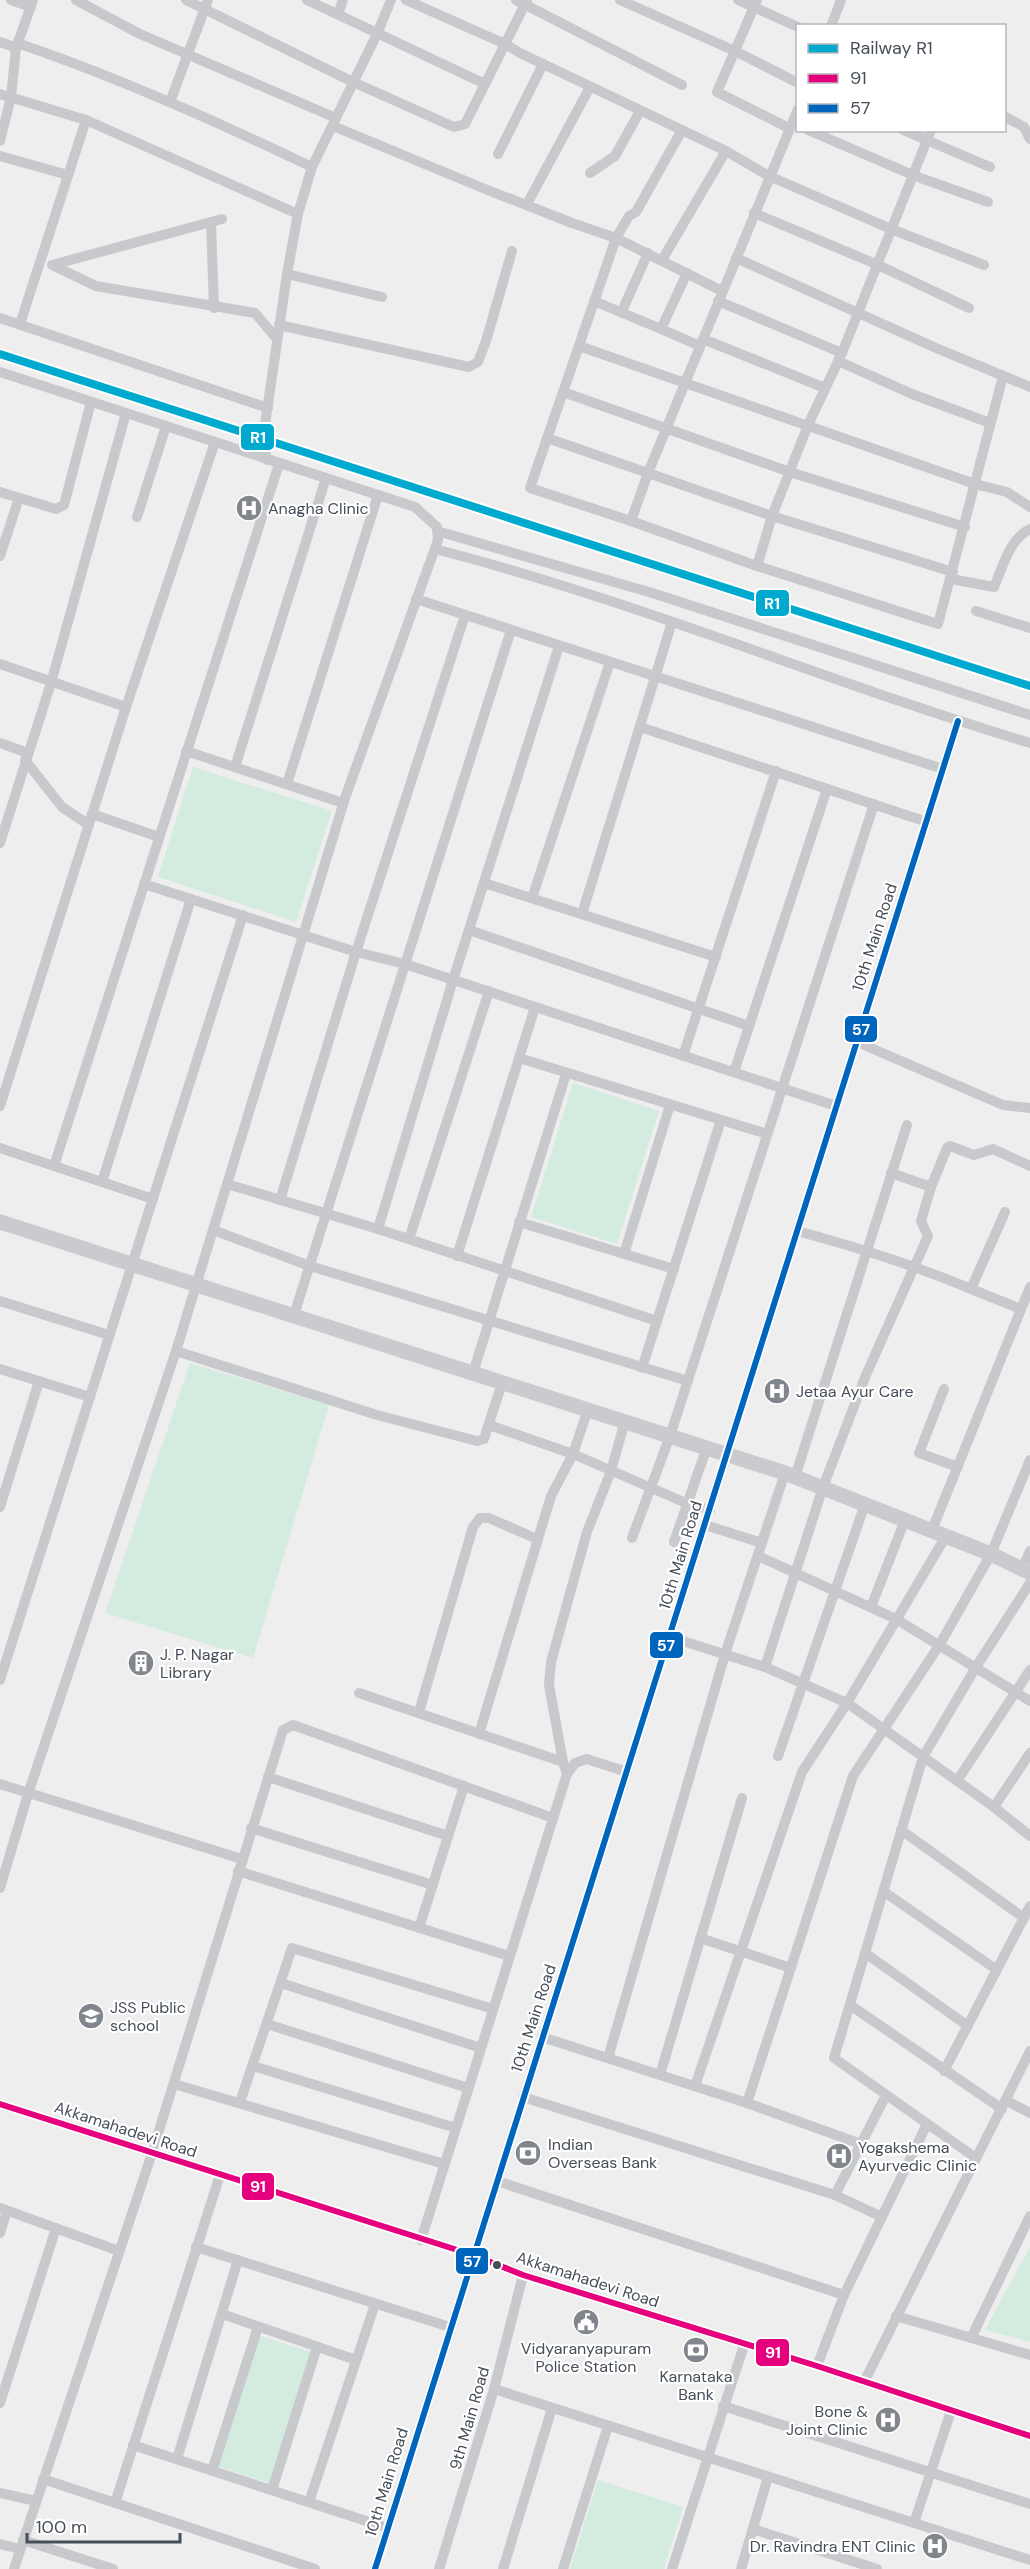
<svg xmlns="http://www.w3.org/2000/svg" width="1030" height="2569" font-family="'DM Sans',sans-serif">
	<rect width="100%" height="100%" fill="#eee"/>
	<!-- green -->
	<g fill="#d3ecdf">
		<path d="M193,767l139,44 -36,111 -138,-45z"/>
		<path d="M573,1083l86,28 -42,133 -86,-27z"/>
		<path d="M190,1363l139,42 -76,253 -148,-45z"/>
		<path d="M1030,2247v95l-45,-12z"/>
		<path d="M260,2336l52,16 -43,131 -51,-17z"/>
		<path d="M598,2480l85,27 -19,62h-94z"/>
	</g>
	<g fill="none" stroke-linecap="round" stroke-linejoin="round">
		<!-- street -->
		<g stroke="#c8c9cc" stroke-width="10">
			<path d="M11,0l20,7"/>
			<path d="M76,0l64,34 196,84"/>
			<path d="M186,0l167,82 101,45 11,-3 62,-124"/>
			<path d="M307,0l178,84"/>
			<path d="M406,0l99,44 17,10 204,97 43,25 122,53 93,36"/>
			<path d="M516,0l166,85"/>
			<path d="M620,0l115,51 63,32"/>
			<path d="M738,0l60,27"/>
			<path d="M757,0l-40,92 72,36"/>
			<path d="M338,14l5,-14"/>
			<path d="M831,26l10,-26"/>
			<path d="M0,42l16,6"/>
			<path d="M17,43c101,34 199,78 295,124"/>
			<path d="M0,94l86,26 212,94"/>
			<path d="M170,102l38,-102"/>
			<path d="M1004,116l20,11 6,12"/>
			<path d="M333,126l152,63 87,34 44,15 106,53"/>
			<path d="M682,130l-46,82 -7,4 -13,22 -86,250 101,33 126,45 181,58 65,-248"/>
			<path d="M808,130l107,46 73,26"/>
			<path d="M903,130l87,37"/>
			<path d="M0,141l11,-44 5,-49 17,-48"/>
			<path d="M498,154l45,-90"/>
			<path d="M0,156l68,19"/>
			<path d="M590,173l25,-17 25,-45"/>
			<path d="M527,204l63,-117"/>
			<path d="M754,213l122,51 93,44"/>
			<path d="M211,222l3,86"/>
			<path d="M736,258l200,90 94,39"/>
			<path d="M662,260l64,-109"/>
			<path d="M52,265l170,-46"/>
			<path d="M54,266l42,20 159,27 22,26"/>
			<path d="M687,273l-26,56 39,17"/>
			<path d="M287,274l95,23"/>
			<path d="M594,301l67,28"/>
			<path d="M718,301l124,52"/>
			<path d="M622,311l26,-58"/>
			<path d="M0,318l268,90"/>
			<path d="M20,324l66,-204"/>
			<path d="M279,325l190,42 9,-5 8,-21 26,-90"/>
			<path d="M703,339l122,49"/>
			<path d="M579,346l396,138 32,8 23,15"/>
			<path d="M838,361l74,33 78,29"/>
			<path d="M0,372l415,135 22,20 1,13 -93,258 -169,553 -148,443 -28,94"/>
			<path d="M563,392l227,80 175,55"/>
			<path d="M547,438l225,78 181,56"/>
			<path d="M267,460l-4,-22 24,-164 11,-60 14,-47 65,-133 14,-34"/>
			<path d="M0,492l56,17 8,-4 27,-103"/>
			<path d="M137,517l29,-91"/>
			<path d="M631,521l17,-48 150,-364"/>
			<path d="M437,531l212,61 381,123"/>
			<path d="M435,549c202,52 395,134 595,194"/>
			<path d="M0,556l19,-58"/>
			<path d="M757,566l15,-50 36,-91 34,-72 89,-223"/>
			<path d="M951,579l43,8c9,-20 15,-48 36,-58"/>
			<path d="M416,599l527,170"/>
			<path d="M976,611l54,17"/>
			<path d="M0,664l126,43"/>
			<path d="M640,727l287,95"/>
			<path d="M0,743l28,10"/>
			<path d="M186,751l157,52"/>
			<path d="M25,760l37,47 27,18"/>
			<path d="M235,767l91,-289"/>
			<path d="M287,784l91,-289"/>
			<path d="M92,814l67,23"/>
			<path d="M0,843l51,-160 75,-270"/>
			<path d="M484,883l232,74"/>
			<path d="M144,884l212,68 49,12 431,142"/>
			<path d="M532,898l78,-236"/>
			<path d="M582,914l90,-292"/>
			<path d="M469,930l280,96"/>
			<path d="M857,1042l146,63 27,3"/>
			<path d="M683,1056l93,-285"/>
			<path d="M519,1058l248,76"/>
			<path d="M734,1072l93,-283"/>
			<path d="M0,1106l126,-399 89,-265"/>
			<path d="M0,1148l153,51"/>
			<path d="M54,1166l225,-702"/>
			<path d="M891,1173l40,14"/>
			<path d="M102,1182l89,-283"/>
			<path d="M227,1184l151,45 279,92"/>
			<path d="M280,1200l76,-248 109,-337"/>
			<path d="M519,1222l155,47"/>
			<path d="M378,1229l75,-249 106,-334"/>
			<path d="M213,1230l97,36 378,115"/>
			<path d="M797,1231c60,16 117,34 174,58l34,-77"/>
			<path d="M409,1239l80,-248"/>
			<path d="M624,1254l46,-149"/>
			<path d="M457,1256l78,-249"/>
			<path d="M971,1289l50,20"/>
			<path d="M0,1301l109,34"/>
			<path d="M294,1315l217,-685"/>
			<path d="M176,1351l201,64 100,26 7,-2 18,-56"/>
			<path d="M642,1368l79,-248"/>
			<path d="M0,1369l90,28"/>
			<path d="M473,1373l93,-299"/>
			<path d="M944,1389l-25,64 39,14"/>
			<path d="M489,1425l84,29 113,49 24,7"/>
			<path d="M795,1477l112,-352"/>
			<path d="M0,1507l39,-126"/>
			<path d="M705,1525l57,18"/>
			<path d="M932,1530l98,-243"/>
			<path d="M632,1538l38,-102 204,-632"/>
			<path d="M674,1542l33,-95"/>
			<path d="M758,1556l138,63 134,82"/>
			<path d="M1022,1569l8,-18"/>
			<path d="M871,1607l34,-87"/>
			<path d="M670,1637l95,30 82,36 147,104 36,29"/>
			<path d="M765,1667l58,-180 43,-112 62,-139 -7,-15 10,-34 16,-39 3,-2 24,9 19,-6 37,17"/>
			<path d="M0,1680l243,-765"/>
			<path d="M359,1693l204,69"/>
			<path d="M419,1712l54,-185 7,-9h9l48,21"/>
			<path d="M479,1734l72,-238 22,-42 15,-45"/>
			<path d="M778,1756l87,-252"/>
			<path d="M567,1774l8,-11 12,-4 40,13"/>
			<path d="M268,1777l180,59"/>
			<path d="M957,1781l73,-111"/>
			<path d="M0,1784l242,75"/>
			<path d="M994,1807l36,-54"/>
			<path d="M251,1828l182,57"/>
			<path d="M901,1830l123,88"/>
			<path d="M238,1871l271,85"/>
			<path d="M883,1891l114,79"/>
			<path d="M419,1928l45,-142"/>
			<path d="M700,1938l91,30"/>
			<path d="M865,1953l103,73"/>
			<path d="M281,1983l200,65"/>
			<path d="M850,2005l152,104"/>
			<path d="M267,2024l201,64"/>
			<path d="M542,2037l205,66 114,41"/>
			<path d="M608,2058l117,-404 60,-181"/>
			<path d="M253,2066l203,62"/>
			<path d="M944,2071l86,-165"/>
			<path d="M660,2075l82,-277"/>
			<path d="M174,2084l270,80"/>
			<path d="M695,2086l107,-314 45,-69 99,-167"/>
			<path d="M523,2097l312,98 47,22"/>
			<path d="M1007,2101l23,12"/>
			<path d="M240,2102l52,-154 201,61"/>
			<path d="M747,2103l106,-327 87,-132 51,-90 39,-94"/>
			<path d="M0,2104l473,151 50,20 294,91 213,70"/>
			<path d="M976,2158l-142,-100 89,-301 53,-90 54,-84"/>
			<path d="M497,2181l347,114"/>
			<path d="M835,2195l51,-100"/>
			<path d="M0,2208l119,43"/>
			<path d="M0,2233l7,-22"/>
			<path d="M421,2240l146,-466 -4,-12 -14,-77 2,-23 36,-130 24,-61 14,-50"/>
			<path d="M196,2247l254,80"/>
			<path d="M222,2314l134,46"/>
			<path d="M896,2316l134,39"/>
			<path d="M971,2338l59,-122"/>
			<path d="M817,2366l27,-71 83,-171"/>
			<path d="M864,2382l166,-331"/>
			<path d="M494,2389l536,171"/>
			<path d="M0,2403l56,-175"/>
			<path d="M723,2406l307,98"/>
			<path d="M133,2445l255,83"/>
			<path d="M177,2459l61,-199"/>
			<path d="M212,2471l46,-144"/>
			<path d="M43,2479l272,90"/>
			<path d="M272,2490l45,-143"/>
			<path d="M0,2493l36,8"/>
			<path d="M309,2502l66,-198"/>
			<path d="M115,2503l105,-328"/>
			<path d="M914,2523l37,-112"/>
			<path d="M753,2529l124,40"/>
			<path d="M23,2540l90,29"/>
			<path d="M0,2544l20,5"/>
			<path d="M14,2569l138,-416 131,-423 10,-5 260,93"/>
			<path d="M375,2569l583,-1848"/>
			<path d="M439,2569l55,-180 29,-114"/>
			<path d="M503,2569l49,-161"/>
			<path d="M563,2569l45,-143"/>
			<path d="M672,2569l72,-224"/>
			<path d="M741,2569l27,-92"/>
		</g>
		<!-- secondary -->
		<path stroke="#c9cbce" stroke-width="15" d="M0,1222l785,251 206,81 39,19"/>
		<defs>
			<path id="bus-1" d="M0,2104l473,151 50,20 294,91 213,70"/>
			<path id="bus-2" d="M375,2569l583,-1848"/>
		</defs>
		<!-- bus-1 casing -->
		<use href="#bus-1" stroke="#fff" stroke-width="10"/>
		<!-- bus-2 casing -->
		<use href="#bus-2" stroke="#fff" stroke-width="10"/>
		<!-- bus-1 -->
		<use href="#bus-1" stroke="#e5007d" stroke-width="6"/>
		<!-- bus-2 -->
		<use href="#bus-2" stroke="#0065bd" stroke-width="6"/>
		<defs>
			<path id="rail-1" d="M0,354l1030,332"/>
		</defs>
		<!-- rail-1 casing -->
		<use href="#rail-1" stroke="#fff" stroke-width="12"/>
		<!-- rail-1 -->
		<use href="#rail-1" stroke="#00a9ce" stroke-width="8"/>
	</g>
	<!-- icons -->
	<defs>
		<symbol id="hospital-disc" viewBox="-11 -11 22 22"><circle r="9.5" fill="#81868d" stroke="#fff"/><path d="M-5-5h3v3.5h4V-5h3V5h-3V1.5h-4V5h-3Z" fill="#fff"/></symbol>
		<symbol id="building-disc" viewBox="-11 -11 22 22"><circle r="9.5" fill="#81868d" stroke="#fff"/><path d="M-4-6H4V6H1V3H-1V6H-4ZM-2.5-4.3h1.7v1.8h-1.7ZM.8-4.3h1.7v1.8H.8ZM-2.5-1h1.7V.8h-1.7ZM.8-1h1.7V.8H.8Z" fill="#fff"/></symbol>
		<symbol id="school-disc" viewBox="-11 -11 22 22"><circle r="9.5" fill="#81868d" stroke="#fff"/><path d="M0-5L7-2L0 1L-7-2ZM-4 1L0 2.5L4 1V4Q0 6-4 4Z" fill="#fff"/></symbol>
		<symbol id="bank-disc" viewBox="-11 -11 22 22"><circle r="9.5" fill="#81868d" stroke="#fff"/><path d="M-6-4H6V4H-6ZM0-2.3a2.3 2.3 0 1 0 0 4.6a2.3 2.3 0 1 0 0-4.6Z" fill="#fff"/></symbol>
		<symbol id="civic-disc" viewBox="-11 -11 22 22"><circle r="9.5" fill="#81868d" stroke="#fff"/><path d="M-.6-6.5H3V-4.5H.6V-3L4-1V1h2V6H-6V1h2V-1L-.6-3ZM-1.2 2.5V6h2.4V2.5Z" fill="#fff"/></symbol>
	</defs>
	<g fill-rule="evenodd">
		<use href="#hospital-disc" x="234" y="493" width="30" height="30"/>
		<use href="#hospital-disc" x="762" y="1376" width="30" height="30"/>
		<use href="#building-disc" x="126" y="1648" width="30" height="30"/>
		<use href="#school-disc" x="76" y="2001" width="30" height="30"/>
		<use href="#bank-disc" x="513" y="2138" width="30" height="30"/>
		<use href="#hospital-disc" x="824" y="2141" width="30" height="30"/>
		<use href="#civic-disc" x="571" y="2307" width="30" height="30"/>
		<use href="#bank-disc" x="681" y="2335" width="30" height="30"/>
		<use href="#hospital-disc" x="873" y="2405" width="30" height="30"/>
		<use href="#hospital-disc" x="920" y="2531" width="30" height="30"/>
	</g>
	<!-- markers -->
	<circle fill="#464e59" stroke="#fff" stroke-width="2" cx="497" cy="2265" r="5"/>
	<g text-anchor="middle" stroke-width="4.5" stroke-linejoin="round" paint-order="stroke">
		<!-- poi labels -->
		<g font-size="16" fill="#464e59" stroke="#fff" text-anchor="start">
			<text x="268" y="514">Anagha Clinic</text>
			<text x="796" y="1397">Jetaa Ayur Care</text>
			<text x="160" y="1660">J. P. Nagar<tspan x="160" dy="18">Library</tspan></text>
			<text x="110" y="2013">JSS Public<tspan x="110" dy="18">school</tspan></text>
			<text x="548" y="2150">Indian<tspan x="548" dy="18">Overseas Bank</tspan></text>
			<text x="858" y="2153">Yogakshema<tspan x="858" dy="18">Ayurvedic Clinic</tspan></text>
			<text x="586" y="2354" text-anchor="middle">Vidyaranyapuram<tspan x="586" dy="18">Police Station</tspan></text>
			<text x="696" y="2382" text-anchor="middle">Karnataka<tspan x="696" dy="18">Bank</tspan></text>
			<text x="868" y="2417" text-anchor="end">Bone &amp;<tspan x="868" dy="18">Joint Clinic</tspan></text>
			<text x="916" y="2552" text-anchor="end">Dr. Ravindra ENT Clinic</text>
		</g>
		<!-- street labels -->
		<g font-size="16" fill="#464e59" stroke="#fff">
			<text transform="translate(874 937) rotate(-72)" y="6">10th Main Road</text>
			<text transform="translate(680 1555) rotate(-73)" y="6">10th Main Road</text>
			<text transform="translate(533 2018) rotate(-72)" y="6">10th Main Road</text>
			<text transform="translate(126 2129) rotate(18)" y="6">Akkamahadevi Road</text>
			<text transform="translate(588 2279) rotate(18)" y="6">Akkamahadevi Road</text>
			<text transform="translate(469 2418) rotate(-74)" y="6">9th Main Road</text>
			<text transform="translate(386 2482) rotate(-73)" y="6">10th Main Road</text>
		</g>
	</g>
	<g stroke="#fff" stroke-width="2">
		<rect x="240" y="423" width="35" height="28" rx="6" fill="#00a9ce"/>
		<rect x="755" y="589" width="35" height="28" rx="6" fill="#00a9ce"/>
		<rect x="844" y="1015" width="34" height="28" rx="6" fill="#0065bd"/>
		<rect x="649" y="1631" width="35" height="28" rx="6" fill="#0065bd"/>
		<rect x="241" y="2172" width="34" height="29" rx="6" fill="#e5007d"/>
		<rect x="455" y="2247" width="34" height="28" rx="6" fill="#0065bd"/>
		<rect x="755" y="2338" width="35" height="29" rx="6" fill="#e5007d"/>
	</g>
	<g font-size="16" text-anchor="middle" font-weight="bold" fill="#fff">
		<text x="258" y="443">R1</text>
		<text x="772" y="609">R1</text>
		<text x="861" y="1035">57</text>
		<text x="666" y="1651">57</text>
		<text x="258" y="2192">91</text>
		<text x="472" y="2267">57</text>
		<text x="773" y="2358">91</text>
	</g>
	<!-- legend -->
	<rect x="796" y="24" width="210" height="108" fill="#ffffff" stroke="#b5b8bd" stroke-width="1.5"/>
	<rect x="808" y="44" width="30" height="9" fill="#00a9ce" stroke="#b5b8bd" stroke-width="1.5"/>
	<text x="850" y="54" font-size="18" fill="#464e59">Railway R1</text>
	<rect x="808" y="74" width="30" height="9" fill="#e5007d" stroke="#b5b8bd" stroke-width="1.5"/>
	<text x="850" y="84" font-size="18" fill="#464e59">91</text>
	<rect x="808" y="104" width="30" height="9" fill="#0065bd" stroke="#b5b8bd" stroke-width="1.5"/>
	<text x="850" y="114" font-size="18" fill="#464e59">57</text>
	<!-- scale -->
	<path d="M27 2533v9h153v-9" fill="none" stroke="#464e59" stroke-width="3"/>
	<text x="36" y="2533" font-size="18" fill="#464e59" stroke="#ffffff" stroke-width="4.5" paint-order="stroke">100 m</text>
</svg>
